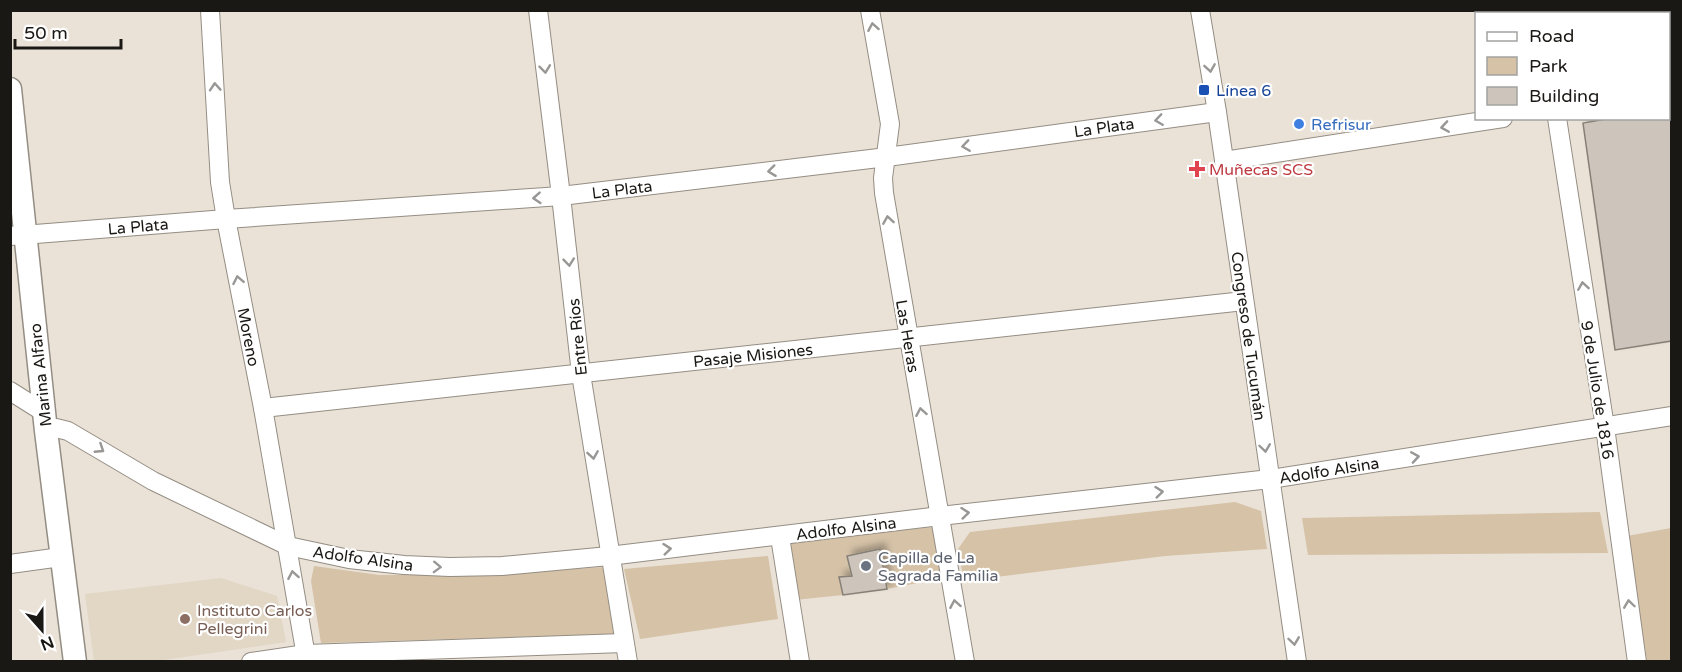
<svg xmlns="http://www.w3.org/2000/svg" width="1682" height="672" font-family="'Varela Round',sans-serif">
	<defs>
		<filter id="shadow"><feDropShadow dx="5.5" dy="-5.5" stdDeviation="3" flood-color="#0004"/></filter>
	</defs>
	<rect width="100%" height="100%" fill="#eae2d7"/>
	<!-- built -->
	<path fill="#e2d6c5" d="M221,578l56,18 9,46 -129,19h-63l-9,-67z"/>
	<!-- green -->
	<g fill="#d5c2a7">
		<path d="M1235,502l26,9 6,38 -102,7 -201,25 -6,-32 12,-17z"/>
		<path d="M1600,512l8,41 -300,2 -6,-37z"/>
		<path d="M934,527l9,51 -56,11 -8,-40 -32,7 5,20 -13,2 4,17 -48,5 -9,-58z"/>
		<path d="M1671,528v133h-24l-20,-125z"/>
		<path d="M768,556l10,63 -138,20 -16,-70z"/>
		<path d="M314,566l65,9h105l120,-8 11,67 -294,9 -10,-62z"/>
	</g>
	<!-- building -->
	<g fill="#cdc5bb" stroke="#878077" stroke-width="1.5" filter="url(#shadow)">
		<path d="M1612,118h59v223l-56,9 -32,-227z"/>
		<path d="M880,549l7,40 -44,6 -4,-18 13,-1 -5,-20z"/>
	</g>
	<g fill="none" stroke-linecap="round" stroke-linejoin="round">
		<defs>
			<g id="minor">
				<path d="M210,10l10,172 6,37 37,189 44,254"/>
				<path d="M538,10l23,186 20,178 47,288"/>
				<path d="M870,10l20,114 -7,54 1,15 81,469"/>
				<path d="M1200,10l17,102 80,550"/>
				<path d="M1541,10v4"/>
				<path d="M1668,93l4,-1"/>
				<path d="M1557,118l48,309 32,235"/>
				<path d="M1224,161l279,-43"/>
				<path d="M10,236l216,-17 335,-23 326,-39 330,-45"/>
				<path d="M10,391l35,22"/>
				<path d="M263,408l981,-107"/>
				<path d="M46,431l10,-3 12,3 85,50 135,65 61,13 55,6 46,2 52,-1 107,-10 331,-40 330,-37 402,-63"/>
				<path d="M780,537l20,125"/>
				<path d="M10,564l51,-7"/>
				<path d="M251,662l55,-8 318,-11"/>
			</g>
			<path id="major" d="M10,89l36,342 29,231"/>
		</defs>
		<!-- minor casing -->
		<use href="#minor" stroke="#948d83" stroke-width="20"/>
		<!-- major casing -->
		<use href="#major" stroke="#948d83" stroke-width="25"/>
		<!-- minor -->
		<use href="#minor" stroke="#fff" stroke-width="18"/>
		<!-- major -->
		<use href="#major" stroke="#fff" stroke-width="22"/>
	</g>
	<!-- one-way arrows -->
	<defs><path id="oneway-chevron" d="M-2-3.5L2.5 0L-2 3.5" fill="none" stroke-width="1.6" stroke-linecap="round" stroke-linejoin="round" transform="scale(1.5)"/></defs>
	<g stroke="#989795">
		<use href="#oneway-chevron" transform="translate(873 27) rotate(-100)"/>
		<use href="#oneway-chevron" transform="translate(1210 68) rotate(81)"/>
		<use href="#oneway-chevron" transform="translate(545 69) rotate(83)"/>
		<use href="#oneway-chevron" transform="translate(215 87) rotate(-94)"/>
		<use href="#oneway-chevron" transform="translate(1159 120) rotate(172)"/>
		<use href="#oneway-chevron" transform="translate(1445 127) rotate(171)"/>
		<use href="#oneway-chevron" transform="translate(966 146) rotate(172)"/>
		<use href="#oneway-chevron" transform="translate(772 171) rotate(173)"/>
		<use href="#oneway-chevron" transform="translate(537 198) rotate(176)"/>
		<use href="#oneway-chevron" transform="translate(888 220) rotate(-99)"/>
		<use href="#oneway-chevron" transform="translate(569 262) rotate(84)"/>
		<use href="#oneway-chevron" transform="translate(238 280) rotate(-101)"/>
		<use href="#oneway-chevron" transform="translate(1583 286) rotate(-99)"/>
		<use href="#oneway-chevron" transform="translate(921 412) rotate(-100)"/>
		<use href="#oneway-chevron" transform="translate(1265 448) rotate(82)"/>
		<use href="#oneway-chevron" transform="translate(100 449) rotate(33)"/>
		<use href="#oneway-chevron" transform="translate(593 455) rotate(81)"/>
		<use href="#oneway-chevron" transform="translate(1415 457) rotate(-9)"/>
		<use href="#oneway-chevron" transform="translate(1159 492) rotate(-6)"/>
		<use href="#oneway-chevron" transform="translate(965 513) rotate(-6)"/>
		<use href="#oneway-chevron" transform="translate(667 549) rotate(-6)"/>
		<use href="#oneway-chevron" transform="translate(437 567) rotate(2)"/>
		<use href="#oneway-chevron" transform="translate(293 575) rotate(-100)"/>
		<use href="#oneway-chevron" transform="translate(955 604) rotate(-100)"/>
		<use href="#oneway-chevron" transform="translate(1629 604) rotate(-98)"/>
		<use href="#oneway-chevron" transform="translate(1294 641) rotate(82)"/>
	</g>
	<!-- markers -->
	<rect fill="#1a4fb4" stroke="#fff" stroke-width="2" x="1198" y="84" width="12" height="12" rx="3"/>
	<circle fill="#3f7fe0" stroke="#fff" stroke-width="2" cx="1299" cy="124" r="6"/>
	<path fill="#e0444e" stroke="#fff" stroke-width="2" d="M1194 160h6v6h6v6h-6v6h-6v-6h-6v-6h6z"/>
	<circle fill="#6b7280" stroke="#fff" stroke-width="2" cx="866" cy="566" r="6"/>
	<circle fill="#8d6e63" stroke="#fff" stroke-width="2" cx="185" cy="619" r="6"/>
	<g text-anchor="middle" stroke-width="4.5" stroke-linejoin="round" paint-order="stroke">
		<!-- transit labels -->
		<g font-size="16" fill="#164399" stroke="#fff" text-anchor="start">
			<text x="1216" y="96">Línea 6</text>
		</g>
		<!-- shop labels -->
		<g font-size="16" fill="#366cbe" stroke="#fff" text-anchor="start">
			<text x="1311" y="130">Refrisur</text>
		</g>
		<!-- street labels -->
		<g font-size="16" fill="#1a1814" stroke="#fff">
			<text transform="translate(1104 127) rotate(-8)" y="6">La Plata</text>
			<text transform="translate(622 189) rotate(-7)" y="6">La Plata</text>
			<text transform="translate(138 226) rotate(-5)" y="6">La Plata</text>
			<text transform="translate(908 336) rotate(80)" y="6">Las Heras</text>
			<text transform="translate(1249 336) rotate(82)" y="6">Congreso de Tucumán</text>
			<text transform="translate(249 337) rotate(79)" y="6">Moreno</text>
			<text transform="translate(577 337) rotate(-96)" y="6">Entre Ríos</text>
			<text transform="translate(753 355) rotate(-6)" y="6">Pasaje Misiones</text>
			<text transform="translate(40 375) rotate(-96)" y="6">Marina Alfaro</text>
			<text transform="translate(1598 390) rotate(81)" y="6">9 de Julio de 1816</text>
			<text transform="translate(1329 470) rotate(-9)" y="6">Adolfo Alsina</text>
			<text transform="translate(846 528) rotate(-7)" y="6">Adolfo Alsina</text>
			<text transform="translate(363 558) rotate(8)" y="6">Adolfo Alsina</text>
		</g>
		<!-- health labels -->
		<g font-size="16" fill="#be3a42" stroke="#fff" text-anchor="start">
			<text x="1209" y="175">Muñecas SCS</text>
		</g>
		<!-- worship labels -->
		<g font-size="16" fill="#5b616d" stroke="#fff" text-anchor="start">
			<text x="878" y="563">Capilla de La<tspan x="878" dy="18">Sagrada Familia</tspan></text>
		</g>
		<!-- education labels -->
		<g font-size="16" fill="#785e54" stroke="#fff" text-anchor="start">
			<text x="197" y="616">Instituto Carlos<tspan x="197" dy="18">Pellegrini</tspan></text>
		</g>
	</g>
	<!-- border -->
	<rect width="1682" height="672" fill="none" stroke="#1a1814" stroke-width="24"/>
	<!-- legend -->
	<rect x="1475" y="12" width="195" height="108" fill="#ffffff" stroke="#a3a3a1" stroke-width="1.5"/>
	<rect x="1487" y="32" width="30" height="9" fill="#ffffff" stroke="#a3a3a1" stroke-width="1.5"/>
	<text x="1529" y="42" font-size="18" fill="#1a1814">Road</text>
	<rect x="1487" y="57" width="30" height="18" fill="#d5c2a7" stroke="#a3a3a1" stroke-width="1.5"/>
	<text x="1529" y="72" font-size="18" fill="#1a1814">Park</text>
	<rect x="1487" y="87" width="30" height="18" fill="#cdc5bb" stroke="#a3a3a1" stroke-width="1.5"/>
	<text x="1529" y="102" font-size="18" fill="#1a1814">Building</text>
	<!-- north arrow -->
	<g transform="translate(42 630) rotate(159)" stroke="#ffffff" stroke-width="4.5" paint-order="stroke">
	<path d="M0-4.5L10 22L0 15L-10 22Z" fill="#1a1814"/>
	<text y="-9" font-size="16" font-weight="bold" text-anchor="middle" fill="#1a1814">N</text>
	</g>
	<!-- scale -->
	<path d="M15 39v9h106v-9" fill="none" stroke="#1a1814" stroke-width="3"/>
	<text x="24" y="39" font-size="18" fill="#1a1814" stroke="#ffffff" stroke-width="4.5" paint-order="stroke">50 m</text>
</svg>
